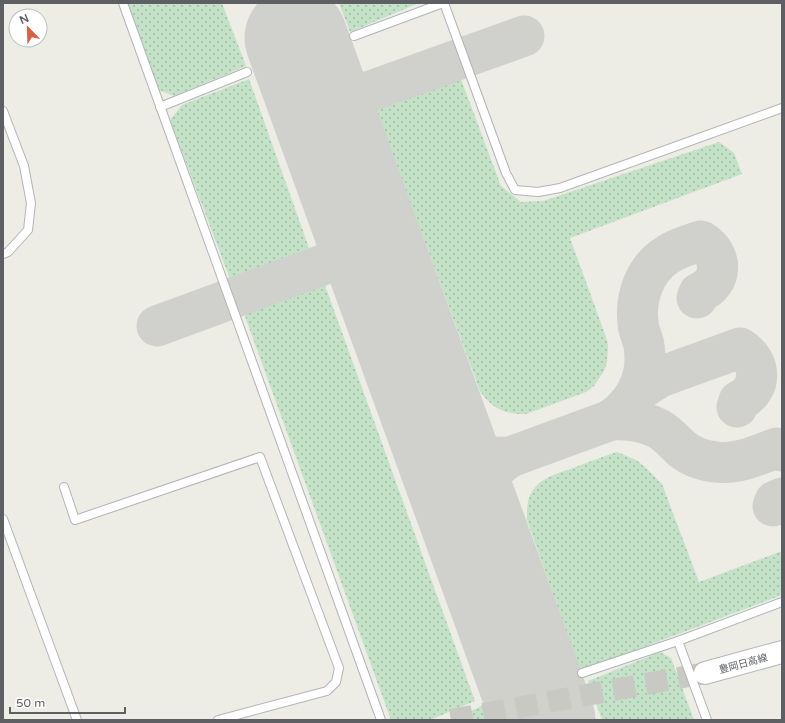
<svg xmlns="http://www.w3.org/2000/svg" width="785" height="723" font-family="'Varela Round','Noto Sans JP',sans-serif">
	<defs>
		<pattern id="grass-dots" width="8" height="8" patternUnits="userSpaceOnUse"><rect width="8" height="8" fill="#c4e2c8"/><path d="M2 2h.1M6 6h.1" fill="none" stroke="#a2baa6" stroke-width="1.8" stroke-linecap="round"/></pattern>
	</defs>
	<rect width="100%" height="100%" fill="#edece5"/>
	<!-- grass -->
	<g fill="url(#grass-dots)">
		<path d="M128,3h94l24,63 -72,30 -15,-6z"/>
		<path d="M339,3h80l-69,29z"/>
		<path d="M459,74l42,112 20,16 22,-1 176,-59 15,11 8,21 -172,64 36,99 2,8 -1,17 -3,9 -10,15 -8,6 -60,22c-20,1 -35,-6 -46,-23l-106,-287z"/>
		<path d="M249,79l60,169 -79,31 -60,-159 12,-15z"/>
		<path d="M322,277l153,424 -45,19h-39l-149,-412z"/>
		<path d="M617,452l19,8 9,7 17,17 37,98 83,-31v44l-202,76 -53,-151c-2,-37 17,-42 46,-52 15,-6 29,-11 44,-16z"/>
		<path d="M660,652l11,6 23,62h-92l-14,-39z"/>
		<path d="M485,704l6,16h-38z"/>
	</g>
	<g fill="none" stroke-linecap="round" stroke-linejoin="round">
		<!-- taxiway -->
		<g stroke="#d0d0cd" stroke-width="41">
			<path d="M337,152c7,-23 11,-40 28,-59l159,-57"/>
			<path d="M336,260c15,-12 23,-25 24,-44"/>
			<path d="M157,326l179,-66c20,0 35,6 48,21"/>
			<path d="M638,391l22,-14 80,-29c22,14 23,41 -1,53l-2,6"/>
			<path d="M611,420c25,-18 38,-43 33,-74 -1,-8 -6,-15 -6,-24 -3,-25 7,-53 29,-67 10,-7 22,-10 34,-14 22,13 23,41 -2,52l-2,5"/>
			<path d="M437,426c19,25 41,33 73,31l101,-37c17,-1 33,1 48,9 9,5 15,13 23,20 9,7 22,12 34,13 21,3 42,-7 61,-14l5,3"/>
			<path d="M773,506l2,-5 7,-3"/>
			<path d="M474,529c-2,-32 9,-54 36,-72"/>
		</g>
		<!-- runway -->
		<path stroke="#d0d0cd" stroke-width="103" d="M296,38l248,682"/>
		<!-- secondary-tunnel -->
		<path stroke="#c9c9c4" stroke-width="22" stroke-dasharray="22 11" stroke-linecap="butt" d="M451,720l254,-47"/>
		<defs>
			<g id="service">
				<path d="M123,3l258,717"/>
				<path d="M444,3l62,170 9,17 23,2 22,-4 222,-80"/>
				<path d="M354,36l89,-33"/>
				<path d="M160,107l87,-35"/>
				<path d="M3,111l21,55 7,37 -3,27 -20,22 -5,2"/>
				<path d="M64,487l11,33 185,-63 79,211 -3,14 -9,9 -109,29"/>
				<path d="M3,519l74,201"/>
				<path d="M678,641l29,79"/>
				<path d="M582,673l96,-32 104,-39"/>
			</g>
			<path id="secondary" d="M705,673l77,-21"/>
		</defs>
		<!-- service casing -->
		<use href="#service" stroke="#b2b4b8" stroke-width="10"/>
		<!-- secondary casing -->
		<use href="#secondary" stroke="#b4b6ba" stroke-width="24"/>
		<!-- service -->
		<use href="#service" stroke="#fff" stroke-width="8"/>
		<!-- secondary -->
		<use href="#secondary" stroke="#fff" stroke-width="22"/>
	</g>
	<g text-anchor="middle" stroke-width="3" stroke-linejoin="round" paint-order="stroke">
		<!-- street labels -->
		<g font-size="10" fill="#5d5f63" stroke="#fff">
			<text transform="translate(743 663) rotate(-15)" y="4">豊岡日高線</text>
		</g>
	</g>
	<!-- border -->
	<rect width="785" height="723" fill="none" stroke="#5d5f63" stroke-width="8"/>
	<!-- north arrow -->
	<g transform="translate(28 28) rotate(337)"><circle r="19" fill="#ffffff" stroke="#bebfc1"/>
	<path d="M0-3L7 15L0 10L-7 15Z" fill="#d56043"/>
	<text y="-6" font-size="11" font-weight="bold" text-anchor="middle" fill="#5d5f63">N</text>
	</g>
	<!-- scale -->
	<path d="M10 707v6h115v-6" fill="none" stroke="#5d5f63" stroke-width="2"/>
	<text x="16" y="707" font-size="12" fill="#5d5f63" stroke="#ffffff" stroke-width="3" paint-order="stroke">50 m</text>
</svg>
